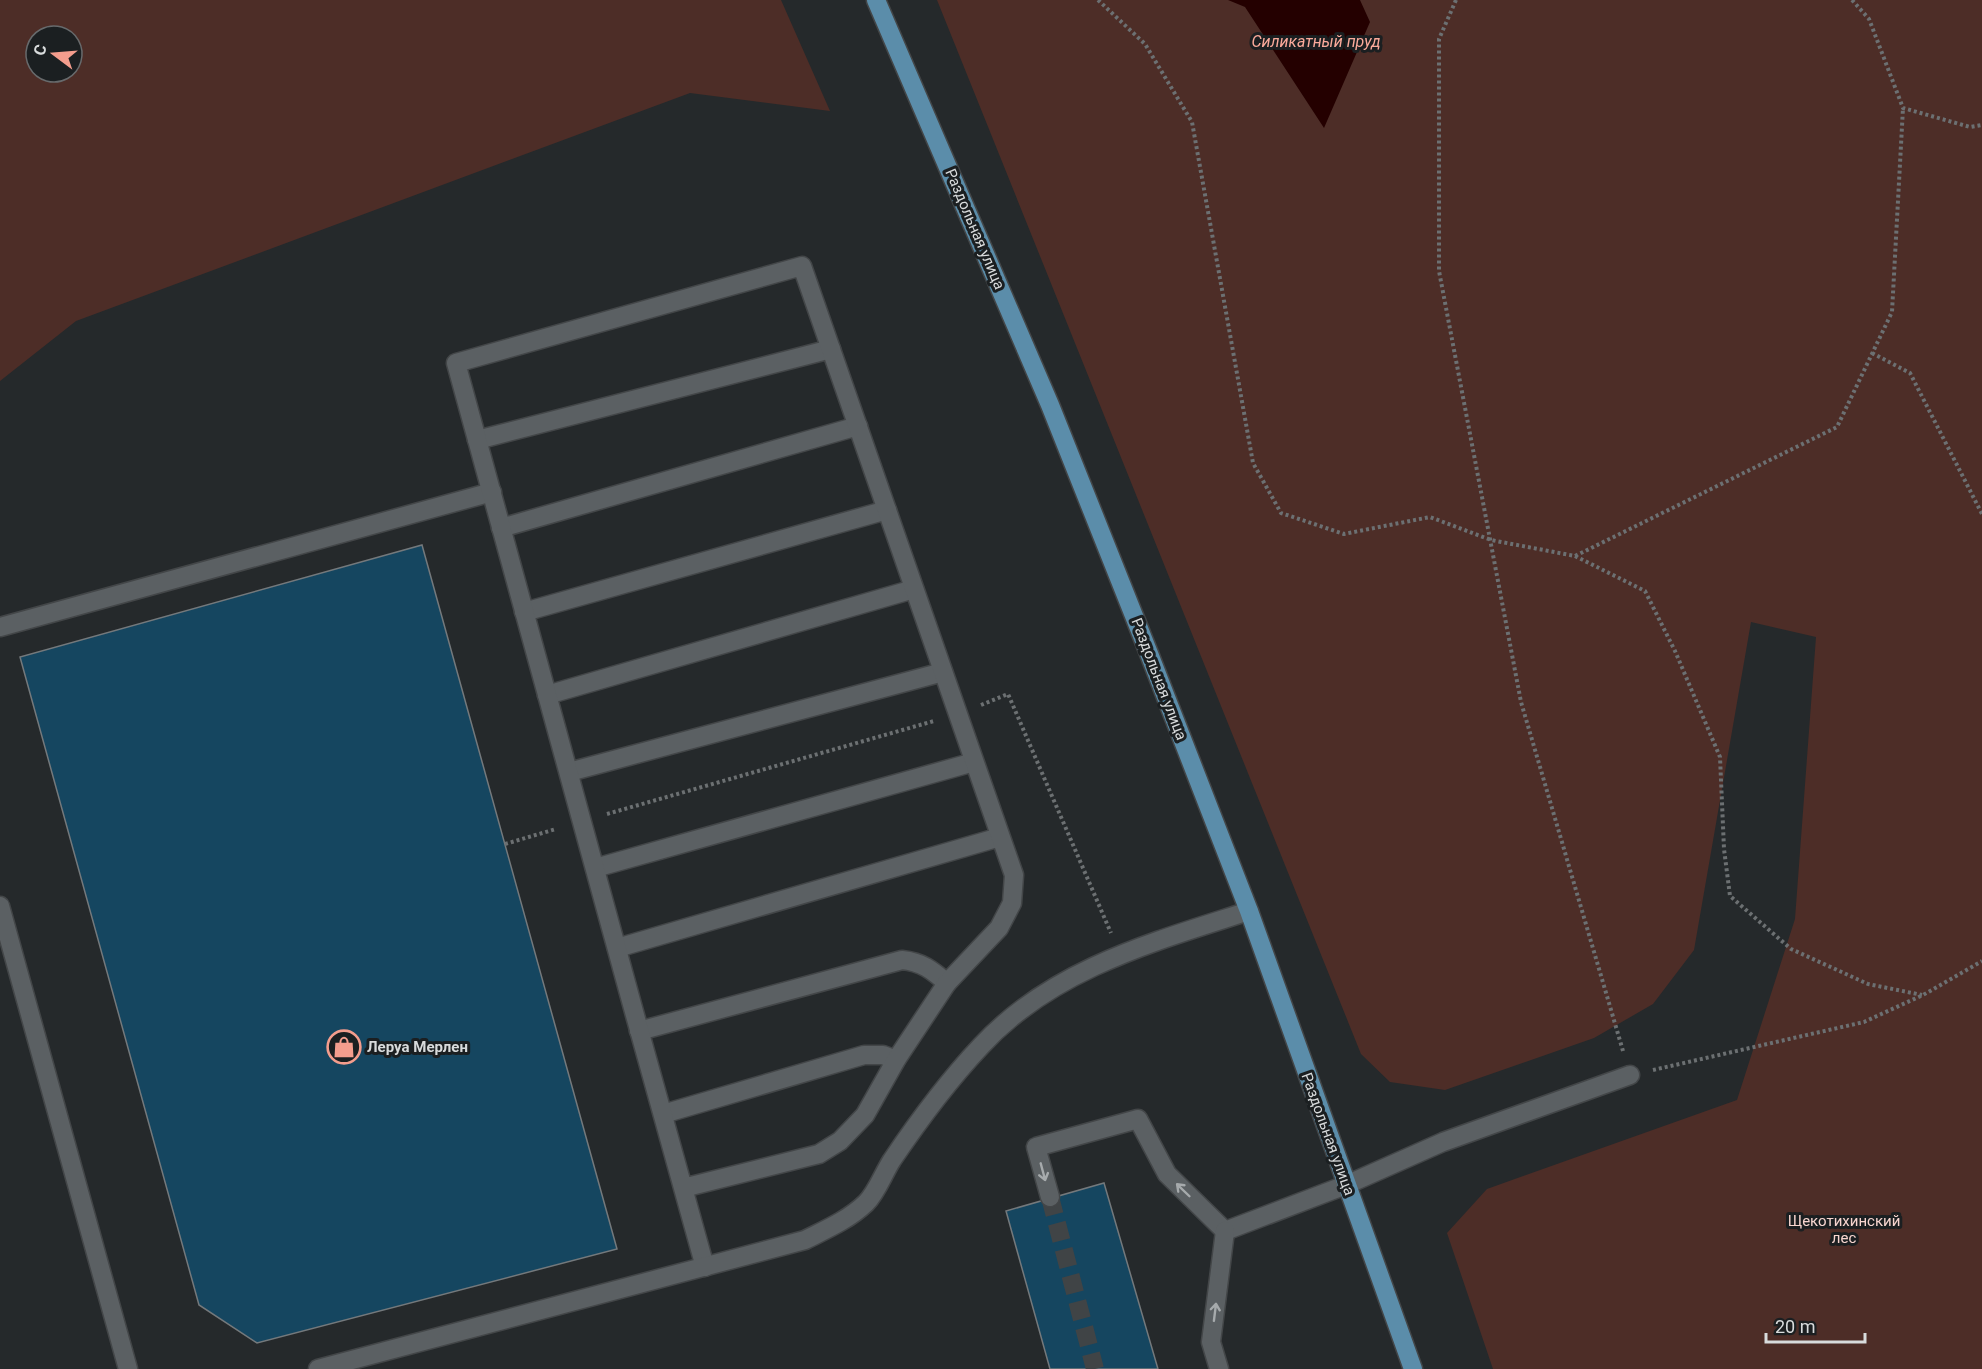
<svg xmlns="http://www.w3.org/2000/svg" width="1982" height="1369" font-family="Roboto,sans-serif">
	<rect width="100%" height="100%" fill="#25292b"/>
	<!-- green -->
	<g fill="#4d2d27" fill-rule="evenodd">
		<path d="M0,0h781l49,111 -140,-18 -614,228 -76,60zM36,36h36v36h-36z"/>
		<path d="M937,0h1045v1369h-489l-46,-136 40,-44 250,-89 58,-181 21,-282 -65,-15 -57,328 -41,54 -59,34 -149,52 -55,-8 -29,-28z"/>
	</g>
	<!-- water -->
	<path fill="#240000" d="M1228,0h132l10,22 -46,106 -79,-121z"/>
	<!-- building -->
	<g fill="#154660" stroke="#74797c" stroke-width="1.5">
		<path d="M422,545l195,704 -360,94 -58,-38 -179,-648z"/>
		<path d="M1104,1183l54,186h-108l-44,-158z"/>
	</g>
	<g fill="none" stroke-linecap="round" stroke-linejoin="round">
		<!-- minor-tunnel -->
		<path stroke="#404446" stroke-width="18" stroke-dasharray="18 9" stroke-linecap="butt" d="M1050,1197l45,172"/>
		<defs>
			<g id="minor">
				<path d="M477,440l354,-91"/>
				<path d="M501,528l357,-102"/>
				<path d="M524,612l363,-102"/>
				<path d="M0,627l492,-135"/>
				<path d="M547,695l367,-106"/>
				<path d="M569,772l374,-100"/>
				<path d="M595,868l379,-106"/>
				<path d="M0,906l128,463"/>
				<path d="M617,948l383,-111"/>
				<path d="M639,1031l263,-71c20,2 30,10 45,23"/>
				<path d="M663,1114l201,-59h19l13,5"/>
				<path d="M683,1188l136,-34 21,-13 25,-26 31,-55 51,-77 52,-55 13,-25 2,-28 -212,-609 -346,97c82,302 165,603 249,904"/>
				<path d="M1050,1197l-14,-50 102,-28 29,55 58,57"/>
				<path d="M1225,1231l121,-46 97,-43 187,-67"/>
				<path d="M318,1369l487,-129c22,-11 43,-20 61,-37 11,-11 17,-29 26,-43 27,-40 56,-79 89,-114 71,-77 172,-104 268,-135"/>
				<path d="M1219,1369l-8,-27 14,-111"/>
			</g>
			<path id="major" d="M876,0l174,405 100,251 99,255 164,458"/>
		</defs>
		<!-- minor casing -->
		<use href="#minor" stroke="#434648" stroke-width="21"/>
		<!-- major casing -->
		<use href="#major" stroke="#434648" stroke-width="21"/>
		<!-- path -->
		<g stroke="#6c7072" stroke-width="4" stroke-dasharray="3 3" stroke-linecap="butt">
			<path d="M1098,0l47,44 47,78 61,341 28,50 63,21 86,-17 61,23 84,16 262,-129 55,-115 11,-204"/>
			<path d="M1456,0l-17,39v232l82,431 102,349"/>
			<path d="M1852,0l17,19 34,89 67,19 12,-2"/>
			<path d="M1872,353l38,20 72,141"/>
			<path d="M1575,556l70,35 30,60 45,106 4,92 6,47 61,53 77,35 54,11"/>
			<path d="M981,705l27,-11 103,239"/>
			<path d="M607,814l327,-93"/>
			<path d="M505,844l51,-15"/>
			<path d="M1653,1070l211,-48 59,-27 59,-34"/>
		</g>
		<!-- minor -->
		<use href="#minor" stroke="#5b6063" stroke-width="18"/>
		<!-- major -->
		<use href="#major" stroke="#5b8daa" stroke-width="18"/>
	</g>
	<!-- one-way arrows -->
	<defs><path id="oneway-shaft" d="M-6 0H5M1.5-3L5.5 0L1.5 3" fill="none" stroke-width="1.6" stroke-linecap="round" stroke-linejoin="round" transform="scale(1.5)"/></defs>
	<g stroke="#a6aaac">
		<use href="#oneway-shaft" transform="translate(1043 1172) rotate(75)"/>
		<use href="#oneway-shaft" transform="translate(1183 1190) rotate(-136)"/>
		<use href="#oneway-shaft" transform="translate(1215 1312) rotate(-83)"/>
	</g>
	<!-- icons -->
	<defs>
		<symbol id="shop-ring" viewBox="-11 -11 22 22"><circle r="9.5" fill="#1b1f21" stroke="#f49d8d" stroke-width="1.5"/><path d="M-5-2.5h2.3a2.7 3.5 0 0 1 5.4 0H5L5.5 6h-11ZM-1.5-2.5h3a1.5 2.3 0 0 0-3 0Z" fill="#f49d8d"/></symbol>
	</defs>
	<g fill-rule="evenodd">
		<use href="#shop-ring" x="325" y="1028" width="38" height="38"/>
	</g>
	<g text-anchor="middle" stroke-width="6" stroke-linejoin="round" paint-order="stroke">
		<!-- street labels -->
		<g font-size="15" fill="#d8dbdc" stroke="#1b1f21">
			<text transform="translate(975 229) rotate(67)" y="5">Раздольная улица</text>
			<text transform="translate(1159 679) rotate(69)" y="5">Раздольная улица</text>
			<text transform="translate(1328 1134) rotate(70)" y="5">Раздольная улица</text>
		</g>
		<!-- poi labels -->
		<g font-size="15" font-weight="bold" fill="#d8dbdc" stroke="#1b1f21" text-anchor="start">
			<text x="367" y="1052">Леруа Мерлен</text>
		</g>
		<!-- park labels -->
		<g font-size="15" fill="#f7d5cf" stroke="#1b1f21">
			<text x="1844" y="1226">Щекотихинский<tspan x="1844" dy="17">лес</tspan></text>
		</g>
		<!-- water labels -->
		<g font-size="16" font-style="italic" fill="#fbaa9b" stroke="#1b1f21">
			<text x="1316" y="47">Силикатный пруд</text>
		</g>
	</g>
	<!-- north arrow -->
	<g transform="translate(54 54) rotate(286)"><circle r="28" fill="#1b1f21" stroke="#676a6c" stroke-width="1.5"/>
	<path d="M0-4.5L10 22L0 15L-10 22Z" fill="#f49d8d"/>
	<text y="-9" font-size="16" font-weight="bold" text-anchor="middle" fill="#d8dbdc">С</text>
	</g>
	<!-- scale -->
	<path d="M1766 1333v9h99v-9" fill="none" stroke="#d8dbdc" stroke-width="3"/>
	<text x="1775" y="1333" font-size="18" fill="#d8dbdc" stroke="#1b1f21" stroke-width="4.5" paint-order="stroke">20 m</text>
</svg>
